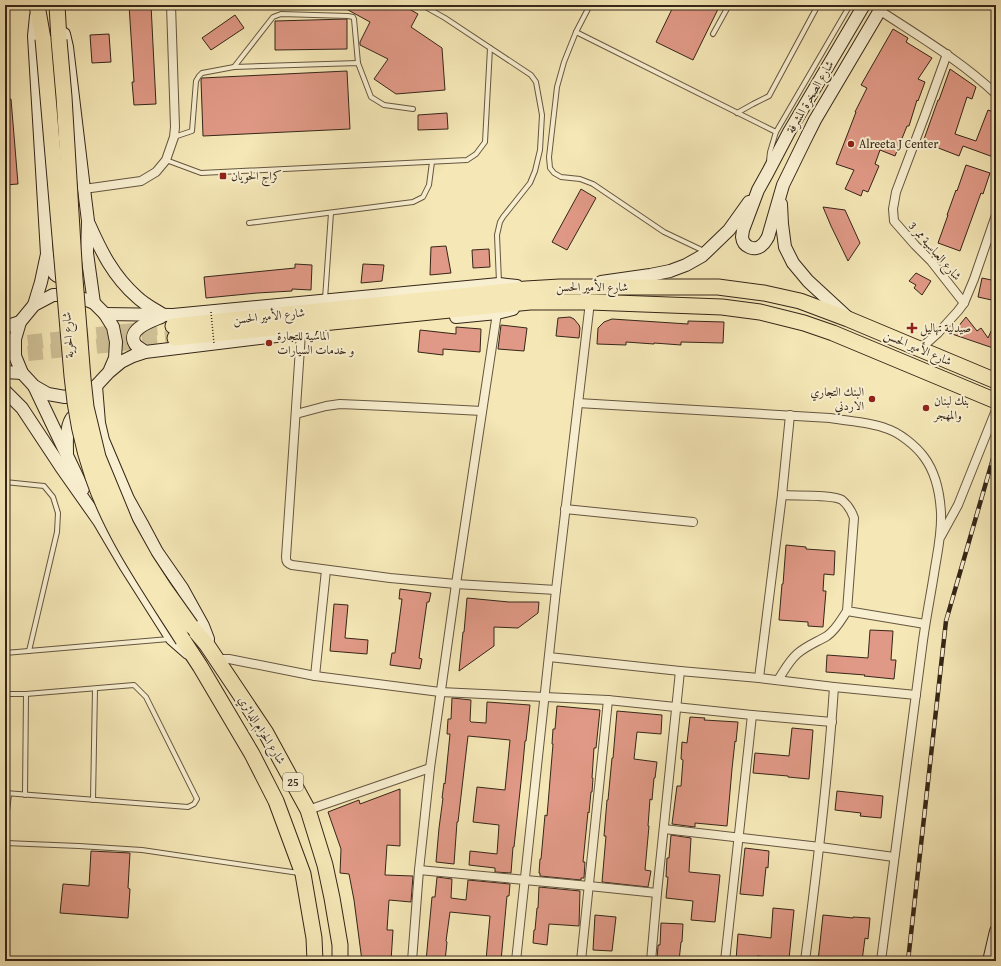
<svg xmlns="http://www.w3.org/2000/svg" width="1001" height="966" font-family="'Gentium Book Plus',Amiri,serif">
	<rect width="100%" height="100%" fill="#f5e7b6"/>
	<filter id="stains"><feTurbulence type="fractalNoise" baseFrequency=".005" numOctaves="4"/><feColorMatrix values="0 0 0 0 .2 0 0 0 0 .09 0 0 0 0 .02 0 0 0 .5 -.17"/></filter>
	<radialGradient id="worn" r=".72"><stop offset=".6" stop-color="#630" stop-opacity="0"/><stop offset="1" stop-color="#630" stop-opacity=".3"/></radialGradient>
	<!-- building -->
	<g fill="#e09986" stroke="#352618">
		<path d="M129,5h22l5,99 -22,1 -2,-23h2z"/>
		<path d="M339,5h63l16,9 -7,13 31,21 3,42 -49,4 -22,-15 14,-20 -28,-14v-3l10,-20z"/>
		<path d="M674,5h46l-27,55 -37,-18z"/>
		<path d="M235,15l9,13 -33,22 -9,-12z"/>
		<path d="M347,19v30l-72,1v-29z"/>
		<path d="M893,29l15,9 -2,4 26,16 -14,21 7,3 -7,19 -1,-1 -8,26h-2l-12,30 -15,-6 -5,14 4,2 -11,26 -5,-2 -2,6 -16,-7 9,-19 -18,-6 20,-52h-1l12,-24 -6,-3z"/>
		<path d="M109,34l2,28 -19,1 -2,-28z"/>
		<path d="M950,69l26,18 -4,12 -5,-2 -12,37 21,7 12,-31 8,3v45l-33,-12 -4,10 -36,-14 15,-42h1z"/>
		<path d="M347,71l3,58 -147,7 -2,-56 1,-2z"/>
		<path d="M5,99h6l7,85 -13,1z"/>
		<path d="M447,113l1,16 -30,1v-15z"/>
		<path d="M966,165l24,8 -7,21 -2,-1 -21,58 -22,-8 10,-28h-1l9,-25 1,1z"/>
		<path d="M581,189l15,9 -29,52 -15,-8z"/>
		<path d="M823,207l22,3 15,33 -12,18 -17,-35z"/>
		<path d="M446,246l5,27 -21,2 1,-28z"/>
		<path d="M489,249l1,18 -17,1 -1,-18z"/>
		<path d="M295,264l17,1 -1,25 -19,-1v2l-35,2 -51,5 -2,-21 91,-9z"/>
		<path d="M363,264l21,1 -2,16 -21,2z"/>
		<path d="M916,273l15,8 -9,14 -8,-7 2,-3 -7,-4z"/>
		<path d="M982,278l14,3v20l-18,-4z"/>
		<path d="M570,317l4,2 5,6 1,3 -1,10 -23,-2 2,-18z"/>
		<path d="M966,317l11,14 4,-3 7,10 8,-18v29l-44,-15z"/>
		<path d="M612,319l76,5v-3l36,1 -1,21 -42,-1v3l-27,-2v1l-28,-2v3l-29,-1 1,-16 6,-6z"/>
		<path d="M501,325l26,3 -3,23 -26,-2z"/>
		<path d="M456,327l25,2 -1,23 -37,-3v6l-25,-3 2,-22 36,4z"/>
		<path d="M786,545l20,2v2l29,2 -1,24 -10,-1 -1,17h3l-3,36 -15,-1v-4l-29,-2 3,-36h1z"/>
		<path d="M400,589l31,4 -2,9h-2l-8,56 3,1 -2,10 -30,-4 2,-12h3l7,-54h-3z"/>
		<path d="M467,598l42,4h30l-1,11 -20,15 -24,-1v19l-35,25 4,-39h1z"/>
		<path d="M334,604l14,1 -3,33 23,2 -1,14 -37,-3z"/>
		<path d="M870,630l23,1 -2,29h5l-2,19 -30,-3 1,-1 -39,-3 1,-17 41,3z"/>
		<path d="M452,698l19,2 -1,21 1,1 15,1 1,-21 43,3 -4,36h-1l-2,22 -9,84h-1l-2,26 -16,-1v-4l-26,-3 1,-14 27,3 2,-29 -26,-3 4,-35 28,3 5,-50 -42,-4 -10,86h-1l-3,42 -18,-2 3,-34 4,-30h-1l2,-15 1,1 5,-50h-3l1,-15h3z"/>
		<path d="M557,706l43,4 -4,38h-2l-2,30h1l-1,14h-1l-2,21 -1,-1 -5,50h2l-1,16h-3v2l-41,-4v-3h-1l1,-14h1l4,-44 2,1 6,-72h-1l1,-15h2z"/>
		<path d="M617,711l45,4 -1,19 -24,-2 -3,27 23,3 -2,16h-1l-2,22 -2,-1 -2,27h1l-4,44 6,1 -3,16 -46,-5 4,-46h-2l3,-36h1l4,-42h1z"/>
		<path d="M690,717l15,1 -1,2 34,2 -2,20 -1,-1 -3,28 -5,57 -32,-3v4l-23,-3 5,-38h4l2,-26 -2,-1 1,-17 5,1z"/>
		<path d="M792,728l21,2 -4,49 -21,-2v-1l-35,-3 2,-20 34,3z"/>
		<path d="M400,789v57l-13,-1 -2,30 28,1 -2,26 -22,-2 -2,30h6l-2,31h-29l-8,-61 -5,-26 -9,-1 1,-24 -13,-37 31,-12 1,4z"/>
		<path d="M837,791l46,5 -2,22 -21,-2 1,-3 -26,-3z"/>
		<path d="M671,835l20,3 -2,34 31,3 -5,47 -24,-2 2,-19 -27,-3 2,-21h-2l1,-19h2z"/>
		<path d="M745,848l24,3 -1,17 -2,-1 -3,29 -23,-2z"/>
		<path d="M91,851l39,2 -2,35 2,1 -2,29 -68,-5 3,-29 26,2z"/>
		<path d="M437,877l15,2 -1,19 15,2 2,-20 42,4 -1,12h-2l-6,65 -15,-1 4,-44 -40,-4 -4,29 1,1 -2,19h-19l6,-64h3z"/>
		<path d="M539,887l41,4 -1,35 -30,-2 -2,21 -14,-2 1,-13h1l2,-22h1z"/>
		<path d="M773,908l21,2 -5,49 -32,-3 -1,5 -20,-1 2,-26 33,4z"/>
		<path d="M595,915l21,2 -4,34 -19,-1z"/>
		<path d="M823,915l30,3v-1l17,1 -2,21 -3,-1 -3,23h-44z"/>
		<path d="M661,923l22,1 -1,18h-1l-2,19h-22l1,-16h2z"/>
	</g>
	<g fill="none" stroke-linecap="round" stroke-linejoin="round">
		<!-- highway-tunnel -->
		<g stroke="#cfc096" stroke-width="15" stroke-dasharray="15 8" stroke-linecap="butt">
			<path d="M5,345l168,-19"/>
			<path d="M5,356l170,-18"/>
		</g>
		<defs>
			<g id="lane">
				<path d="M422,5l23,13 86,57 5,7 6,33 -2,35 -5,21 -5,12 -27,34 -3,5 -3,13 2,47"/>
				<path d="M590,5l-14,27 -12,30 -7,25 -8,70 1,11 4,5 7,4 19,2 13,5 71,48 40,19"/>
				<path d="M576,32l200,100"/>
				<path d="M713,34l16,-29"/>
				<path d="M234,67l39,-50 8,-3 67,2 5,1 1,2 4,44"/>
				<path d="M737,113l16,-9 16,-8 49,-91"/>
				<path d="M174,137l18,-6 4,-50 3,-5 3,-3 32,-6 124,-4 13,34 13,8 29,4"/>
				<path d="M166,160l35,13 266,-13 9,-6 9,-12 5,-94"/>
				<path d="M769,161l1,-9 6,-20 74,-127"/>
				<path d="M249,223l164,-21 10,-5 6,-12 3,-23"/>
				<path d="M325,299l6,-86"/>
				<path d="M5,482l39,4 9,11 5,16 -1,19 -28,119"/>
				<path d="M5,653l164,-14"/>
				<path d="M5,694h21l108,-9 12,12 51,102 -3,5 -6,3 -183,-14"/>
				<path d="M25,795l1,-101"/>
				<path d="M93,800l2,-111"/>
				<path d="M5,829l4,-35"/>
				<path d="M5,843l74,3 63,4 157,23"/>
			</g>
			<g id="street">
				<path d="M879,10c41,27 82,51 117,84"/>
				<path d="M947,54l-22,61 -29,77 -3,17 1,12 21,24 16,16 33,42"/>
				<path d="M84,189l57,-8 15,-9 10,-12 8,-23 1,-10 -4,-122"/>
				<path d="M301,333l-15,224c0,5 1,6 6,8l98,13 66,6 100,6"/>
				<path d="M920,349l18,-16 20,-22 6,-8 10,-24 22,-64"/>
				<path d="M578,403l252,15c17,3 40,4 55,10 14,4 31,18 39,29 12,16 16,37 17,56 1,21 -4,41 -7,61 -4,25 -9,49 -12,74 -14,104 -28,208 -41,313"/>
				<path d="M296,414l30,-8 14,-2 46,2 96,5"/>
				<path d="M782,495c13,1 51,-1 60,5 6,5 10,12 12,18l-7,93 78,13"/>
				<path d="M565,509l128,13"/>
				<path d="M941,536l17,-31 38,-95"/>
				<path d="M549,657l131,14 79,7 75,9 82,8"/>
				<path d="M216,659h13l86,17 125,16 168,8 144,15 80,7"/>
				<path d="M315,676l11,-106"/>
				<path d="M759,678l23,-183 8,-80"/>
				<path d="M778,680c6,-9 11,-19 19,-26 9,-8 20,-12 30,-18 9,-6 14,-16 20,-25"/>
				<path d="M308,810l122,-42"/>
				<path d="M664,829l156,18 74,10"/>
				<path d="M419,870l170,16 68,7"/>
				<path d="M412,961l7,-91 11,-102 26,-184 41,-271"/>
				<path d="M516,961l40,-371 34,-288"/>
				<path d="M581,961l27,-261"/>
				<path d="M651,961l6,-68 23,-222"/>
				<path d="M725,961l27,-246"/>
				<path d="M805,961c12,-91 23,-182 29,-274"/>
			</g>
			<g id="secondary">
				<path d="M864,5l-75,127 -21,40 -10,18 -15,40c0,1 -1,6 -1,7 1,10 13,15 20,8 3,-2 4,-5 6,-8l15,-52 22,-45 10,-20 68,-115"/>
				<path d="M64,34l3,13 17,142 4,32 -1,32 7,50"/>
				<path d="M781,204l1,20 3,23 8,16 15,18 39,36"/>
				<path d="M89,224c12,27 24,52 48,73 7,7 17,12 25,17"/>
				<path d="M47,256c5,14 5,24 23,21"/>
				<path d="M601,282l49,-7 20,-4 16,-6 16,-9 27,-26 20,-28"/>
				<path d="M34,305l7,-23 6,-28 -13,-218 2,-20"/>
				<path d="M105,314l68,1 326,-31 18,2"/>
				<path d="M456,317l41,-4 16,-4"/>
				<path d="M5,327l15,-5"/>
				<path d="M145,352c-3,-3 -8,-5 -10,-8 -9,-15 17,-23 26,-27"/>
				<path d="M5,372l17,1"/>
				<path d="M109,372l6,-14 1,-16 -3,-15 -8,-13 -11,-11 -20,-8h-21l-19,10 -14,17 -5,17v17l7,17 12,13 14,8 17,3 16,-3 15,-8 13,-14 12,-10 12,-6 12,-4 165,-20"/>
				<path d="M34,386l49,103"/>
				<path d="M96,386l3,37 4,17 25,59 14,25 15,28 25,36 21,38 5,13 -1,6"/>
				<path d="M5,391l17,17 39,59 38,54 26,44 47,74 16,14"/>
				<path d="M67,453c0,-13 -3,-40 16,-40"/>
				<path d="M989,961l7,-30"/>
			</g>
			<g id="highway">
				<path d="M37,5l6,34"/>
				<path d="M57,5l2,35"/>
				<path d="M173,326l353,-37 34,-2h158l46,6 36,8 48,18 148,62"/>
				<path d="M175,338l355,-36h60l132,5 38,5 44,11 29,10 163,68"/>
				<path d="M191,626l16,19 59,88 42,77 17,55 7,33 8,47v16"/>
				<path d="M183,640l17,26 52,88 24,47 27,73 11,64 1,23"/>
			</g>
		</defs>
		<!-- lane casing -->
		<use href="#lane" stroke="#655640" stroke-width="6"/>
		<!-- street casing -->
		<use href="#street" stroke="#655640" stroke-width="10"/>
		<!-- secondary casing -->
		<use href="#secondary" stroke="#352618" stroke-width="14"/>
		<!-- highway casing -->
		<use href="#highway" stroke="#352618" stroke-width="17"/>
		<!-- lane -->
		<use href="#lane" stroke="#f8efd0" stroke-width="4"/>
		<!-- street -->
		<use href="#street" stroke="#f8efd0" stroke-width="8"/>
		<!-- secondary -->
		<use href="#secondary" stroke="#f8efd0" stroke-width="12"/>
		<!-- highway -->
		<use href="#highway" stroke="#f5e7b6" stroke-width="15"/>
		<defs>
			<path id="rail" d="M908,961l38,-340 50,-173"/>
		</defs>
		<!-- rail casing -->
		<use href="#rail" stroke="#352618" stroke-width="4.5"/>
		<!-- rail -->
		<use href="#rail" stroke="#f8efd0" stroke-width="3" stroke-dasharray="9" stroke-linecap="butt"/>
		<defs>
			<g id="highway-bridge">
				<path d="M43,39l29,337c3,34 10,69 21,101 20,59 57,111 90,163"/>
				<path d="M59,40l5,57 11,182 8,100 3,28 12,50 28,68 19,34 19,29 27,38"/>
			</g>
		</defs>
		<!-- highway-bridge casing -->
		<use href="#highway-bridge" stroke="#352618" stroke-width="17" stroke-linecap="butt"/>
		<!-- path-bridge -->
		<path stroke="#352618" stroke-width="1.5" stroke-dasharray="1 2" stroke-linecap="butt" d="M211,312l3,32"/>
		<!-- highway-bridge -->
		<use href="#highway-bridge" stroke="#f5e7b6" stroke-width="15"/>
	</g>
	<!-- markers -->
	<g fill="#8f2418" stroke="#f8efd0" stroke-width="1.5">
		<circle cx="851" cy="144" r="4"/>
		<rect x="219" y="172" width="8" height="8" rx="2"/>
		<path d="M910 322h4v4h4v4h-4v4h-4v-4h-4v-4h4z"/>
		<circle cx="269" cy="343" r="4"/>
		<circle cx="872" cy="399" r="4"/>
		<circle cx="926" cy="408" r="4"/>
	</g>
	<g text-anchor="middle" stroke-width="4" stroke-linejoin="round" paint-order="stroke">
		<!-- shield labels -->
		<rect fill="#f8efd0" stroke="#70624f" stroke-width="1" x="283" y="773" width="20" height="18" rx="3"/>
		<g font-size="11" font-weight="bold" fill="#352618">
			<text x="293" y="786">25</text>
		</g>
		<!-- street labels -->
		<g font-size="12" fill="#352618" stroke="#f8efd0">
			<text transform="translate(810 97) rotate(-60)" y="4">شارع الصخرة المشرفة</text>
			<text transform="translate(935 251) rotate(49)" y="4">شارع العباسية ممر 3</text>
			<text x="592" y="291">شارع الأمير الحسن</text>
			<text transform="translate(269 316) rotate(-6)" y="4">شارع الأمير الحسن</text>
			<text transform="translate(68 335) rotate(-94)" y="4">شارع الحرية</text>
			<text transform="translate(918 348) rotate(23)" y="4">شارع الأمير الحسن</text>
			<text transform="translate(262 730) rotate(58)" y="4">شارع الحزام الدائري</text>
		</g>
		<!-- poi labels -->
		<g font-size="12" fill="#352618" stroke="#f8efd0" text-anchor="start">
			<text x="859" y="148">Alreeta J Center</text>
			<text x="231" y="180">كراج الحويان</text>
			<text x="920" y="332">صيدلية تهاليل</text>
			<text x="277" y="340">الماسية للتجارة<tspan x="277" dy="14">و خدمات السيارات</tspan></text>
			<text x="864" y="396" text-anchor="end">البنك التجاري<tspan x="864" dy="14">الاردني</tspan></text>
			<text x="934" y="405">بنك لبنان<tspan x="934" dy="14">والمهجر</tspan></text>
		</g>
	</g>
	<!-- margin -->
	<rect width="1001" height="966" fill="none" stroke="#f5e7b6" stroke-width="20"/>
	<rect x="6" y="6" width="989" height="954" fill="none" stroke="#352618" stroke-width="2"/>
	<rect x="10" y="10" width="981" height="946" fill="none" stroke="#352618"/>
	<rect width="100%" height="100%" filter="url(#stains)"/>
	<rect width="100%" height="100%" fill="url(#worn)"/>
</svg>
